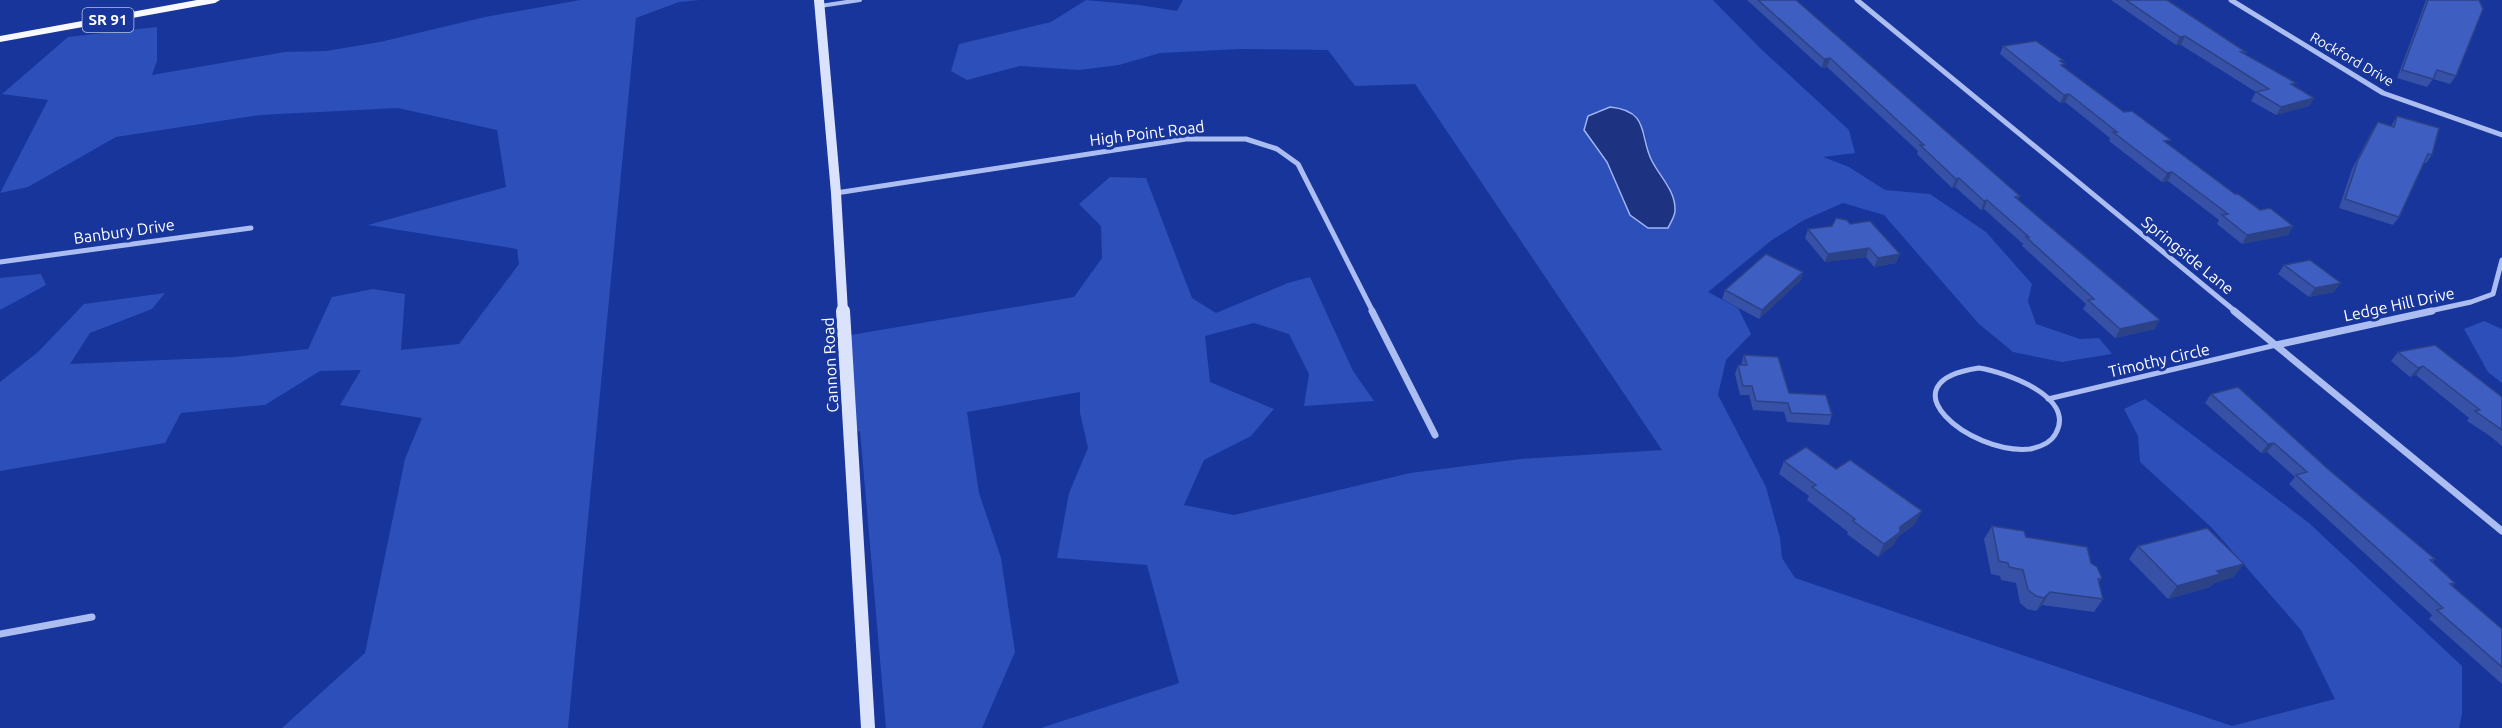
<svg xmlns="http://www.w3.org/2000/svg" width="2502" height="728" font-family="Ubuntu,sans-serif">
	<rect width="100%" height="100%" fill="#17359b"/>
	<!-- green -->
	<g fill="#2d4fba" fill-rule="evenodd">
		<path d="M580,0h120l-21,2 -43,16 -68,710h-286l83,-75 40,-194 17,-41 -82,-13 21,-35 -41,1 -55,34 -84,8 -16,30 -165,28v-89l38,-30 46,-48 81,-11 -13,16 -62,24 -20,31 164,-7 74,-8 24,-52 41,-8 32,5 -4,56 58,-6 60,-80 -2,-15 -149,-24 138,-38 -9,-57 -99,-22 -138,7 -144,22 -88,50 -28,6 48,-93 -46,-6 66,-57 89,-10v34l-5,14 133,-23 41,-1 54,-9 105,-25z"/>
		<path d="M1086,0l53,5 38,6 6,-11h530l47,48 89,82 6,23 -32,4 26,10 36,23 45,4 56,38 46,52 -4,17 8,23 44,15 19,-1 13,16 -50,8 -49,-10 -34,-28 -95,-109 -41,-12 -39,17 -32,20 -64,52 30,16 13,26 -25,26 -8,35 48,92 14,51 2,20 13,20 437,148 103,-27 -34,-69 -89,-102 -72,-66 -2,-26 -14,-27 21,-10 164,124 153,143v48l-3,14h-1418l138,-45 -32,-118 -90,-7 12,-65 19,-45 -8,-35v-21l-113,20 12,81 22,65 14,94 -33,76h-96l-26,-297 -9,1 -6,-96 229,-39 28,-39 -1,-32 -22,-22 31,-27 36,1 46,120 24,15 72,-30 22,-6 43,94 21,30 -70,5 5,-32 -20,-40 -35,-11 -49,13 5,46 64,27 -23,27 -47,24 -20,45 50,10 176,-42 111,-14 141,-9 -247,-366 -60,2 -27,-36 -89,-1 -79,4 -41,12 -40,5 -59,-4 -53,14 -16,-9 8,-27 92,-22zM1645,133l5,26 20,28 -48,9 -15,-34 -14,-18z"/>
		<path d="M41,274l5,11 -46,25v-32z"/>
		<path d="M2484,321l18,8v54l-14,-11 -24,-43z"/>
	</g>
	<!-- water -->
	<path fill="#1d3382" stroke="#9fb5f5" stroke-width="1.5" d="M1610,107c41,4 29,30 42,54 8,16 24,30 23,50 0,5 -5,13 -7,17h-20l-18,-13 -23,-53 -23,-32 4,-14z"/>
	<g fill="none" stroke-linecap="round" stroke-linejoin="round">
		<!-- lane-far1 -->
		<path stroke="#acbdf2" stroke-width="4" d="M820,6l40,-6"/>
		<!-- lane -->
		<g stroke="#acbdf2" stroke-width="5">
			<path d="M1979,368c25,4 97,28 77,65 -5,10 -16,14 -26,16 -60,6 -149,-67 -51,-81z"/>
			<path d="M2048,399l228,-54"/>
		</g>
		<!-- street-far1 -->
		<g stroke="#acbdf2" stroke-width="5">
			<path d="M1857,0l379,312"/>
			<path d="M2231,0l152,93 119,42"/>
			<path d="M836,193l350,-54h60l31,10 21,15 75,148"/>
			<path d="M0,262l251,-34"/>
			<path d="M2425,312l46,-10 22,-8 9,-34"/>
		</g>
		<!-- street -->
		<g stroke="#acbdf2" stroke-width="7">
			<path d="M1372,311l63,124"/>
			<path d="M2234,311l268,220"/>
			<path d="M2276,345l156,-34"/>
			<path d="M0,634l92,-17"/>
		</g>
		<!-- secondary-far1 -->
		<path stroke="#dbe3fc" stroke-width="10" d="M819,0l17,193 7,119"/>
		<!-- secondary -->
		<path stroke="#dbe3fc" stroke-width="14" d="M843,311l25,417"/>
		<!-- primary -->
		<path fill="#f8f9ff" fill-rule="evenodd" d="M197,0h23l-5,3 -215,39v-6z"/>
	</g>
	<!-- wall -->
	<g fill="#3651a6">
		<path d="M1747,0h49l224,196 -2,3 137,130 -40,9 -32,-29 3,-5 -64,-58 1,-2 -39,-35 -3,1 -26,-23 -3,1 -35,-34 1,-3 -91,-84 -5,1z"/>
		<path d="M2111,0h56l79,52 -1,2 49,32 20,12 -5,8 -33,9 -25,-14 5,-9 -75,-47h-5z"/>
		<path d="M2426,0h53l-23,76 -6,8 -17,-5 -6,8 -30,-9z"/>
		<path d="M2003,46l60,14 -1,2 1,5 172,127 25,16 33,16 -5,9 -46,9 -25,-20 2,-4 -51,-39 -6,1 -53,-41 1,-3 -45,-36 -5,1 -60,-49z"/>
		<path d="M2397,116l35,39 -6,8h-2l-25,54 -6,8 -54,-17 13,-39 20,-38 6,-9 13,4z"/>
		<path d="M1850,224l50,30 -4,9 -22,4 -8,-10 -41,5 -20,-24 3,-9z"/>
		<path d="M2284,265l50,27 -25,5 -31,-23z"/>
		<path d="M1803,272l-3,9 -41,38 -37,-20 3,-9z"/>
		<path d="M2398,352l104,45v49l-12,-10 -23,-15 2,-3 -53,-43 -6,2 -19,-16z"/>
		<path d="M1744,355l45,38 43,22 -3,10 -42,-3 -3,-10 -31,-2 -4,-15h-9l-5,-21 3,-9h3z"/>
		<path d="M2211,394l117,75 107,90 -3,3 23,21 -3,3 50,43v55l-73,-65 3,-4 -143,-131 6,-7 -28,-25 -6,1 -56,-50z"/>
		<path d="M1784,461l52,8 79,55 -17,13 -5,8 -15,12 -31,-23 1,-2 -41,-32 2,-4 -30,-22z"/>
		<path d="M1992,526l34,11 65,26 11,15 -3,4 4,17 -9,13 -52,-7 -6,6 -9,-2 -7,-6 -4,-20 -15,-3 -1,-4 -9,-2 -7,-35z"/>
		<path d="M2138,546l96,31 -20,6 -4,4 -42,12 -39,-40z"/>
	</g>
	<!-- shaded-wall -->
	<g fill="#2c4287">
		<path d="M2185,36l-4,9h-5l4,-8z"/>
		<path d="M1830,58l-3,9 -5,1 2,-9z"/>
		<path d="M2069,94l-4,8 -5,1 4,-8z"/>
		<path d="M2314,98l-5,8 -33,9 5,-8z"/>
		<path d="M2172,172l-4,9 -6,1 5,-9z"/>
		<path d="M1959,178l-4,9 -3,1 4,-9z"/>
		<path d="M1987,200l-3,9 -3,1 3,-9z"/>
		<path d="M2293,226l-5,9 -46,9 5,-9z"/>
		<path d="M1869,248l-3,9 -41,5 3,-8z"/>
		<path d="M1900,254l-4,9 -22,4 4,-9z"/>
		<path d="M1803,272l-3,9 -41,38 3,-9z"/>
		<path d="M2341,283l-7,9 -25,5 6,-9z"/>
		<path d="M2160,320l-5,9 -40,9 5,-9z"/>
		<path d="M2423,366l-7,9 -6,2 8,-9z"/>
		<path d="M2274,443l-7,9 -6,1 7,-9z"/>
		<path d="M1922,511l-7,13 -17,13 -5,8 -15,12 6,-13 16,-17z"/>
		<path d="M2244,564l-10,13 -20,6 -4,4 -42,12 9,-13 40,-15z"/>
		<path d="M2050,592l-8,13 -6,6 8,-13z"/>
	</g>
	<!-- building -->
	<g fill="#3f5ec1" stroke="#2c4287" stroke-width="1.5">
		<path d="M1758,0h38l224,196 -5,1 145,123 -40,9 -32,-29 6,-1 -68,-62h3l-42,-37 -3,1 -25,-23 -3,1 -36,-34h4l-94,-87 -6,1z"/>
		<path d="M2126,0h41l79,52h-5l55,31 -5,1 23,14 -33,9 -25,-15 13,-3 -84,-53 -5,1z"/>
		<path d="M2428,0h51l4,9 -27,67 -19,-6 -4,9 -31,-9z"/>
		<path d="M2036,41l27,19 -3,1 5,3 -4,1 63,47 8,-1 39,29 -7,1 71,53h3l22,16 10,-2 23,18 -46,9 -25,-20 6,-1 -56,-42 -5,1 -32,-24 -22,-17h4l-48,-38 -5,1 -61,-49z"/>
		<path d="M2397,116l42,12 -7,27 -4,-1 -29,63 -54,-18 13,-39 20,-38 16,5z"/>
		<path d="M1836,218l11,2 3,4 20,-3 30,33 -22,4 -9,-10 -41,6 -20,-25 24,-3z"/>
		<path d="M1766,254l37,18 -41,38 -37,-20z"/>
		<path d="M2310,260l31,23 -26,5 -31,-23z"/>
		<path d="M2435,345l67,52v33l-27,-19 5,-1 -57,-44 -5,2 -20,-16z"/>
		<path d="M1744,355l34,2 11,36 37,2 6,20 -41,-2 -3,-10 -32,-2 -4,-15h-9l-5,-21h9z"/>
		<path d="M2238,387l90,82 107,90 -5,1 25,23 -5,1 52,45v38l-65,-57 6,-2 -147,-133 11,-3 -33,-29 -6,1 -57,-50z"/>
		<path d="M1806,447l30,22 14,-9 72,51 -22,16v5l-16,12 -31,-23 2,-2 -43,-32 4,-2 -32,-24z"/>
		<path d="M1992,526l32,5 2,6 61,10 4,16 6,4 5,11 -4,1 5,20 -53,-7 -6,6 -8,-2 -8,-6 -5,-20 -14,-3 -1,-4 -9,-2z"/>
		<path d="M2207,528l37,36 -27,7 3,3 -43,12 -39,-40z"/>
	</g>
	<g text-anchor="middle" stroke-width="6" stroke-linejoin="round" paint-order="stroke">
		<!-- far-street labels -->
		<g font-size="14" fill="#fff" stroke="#17359b">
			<text transform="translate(2352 59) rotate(30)" y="5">Rockford Drive</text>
		</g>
		<!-- shield labels -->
		<rect fill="#17359b" stroke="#b9c2e1" stroke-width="1.5" x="82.5" y="8" width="51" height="24" rx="4.5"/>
		<g font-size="15" font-weight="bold" fill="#fff">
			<text x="108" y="25">SR 91</text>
		</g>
		<!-- street labels -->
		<g font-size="16" fill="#fff" stroke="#17359b">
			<text transform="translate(1147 133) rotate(-7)" y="6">High Point Road</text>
			<text transform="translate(124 231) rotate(-8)" y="6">Banbury Drive</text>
			<text transform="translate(2188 255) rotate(39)" y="6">Springside Lane</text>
			<text transform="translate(2399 304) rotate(-12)" y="6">Ledge Hill Drive</text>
			<text transform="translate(2159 360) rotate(-13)" y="6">Timothy Circle</text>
			<text transform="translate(830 365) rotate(-93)" y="6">Cannon Road</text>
		</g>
	</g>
</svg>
